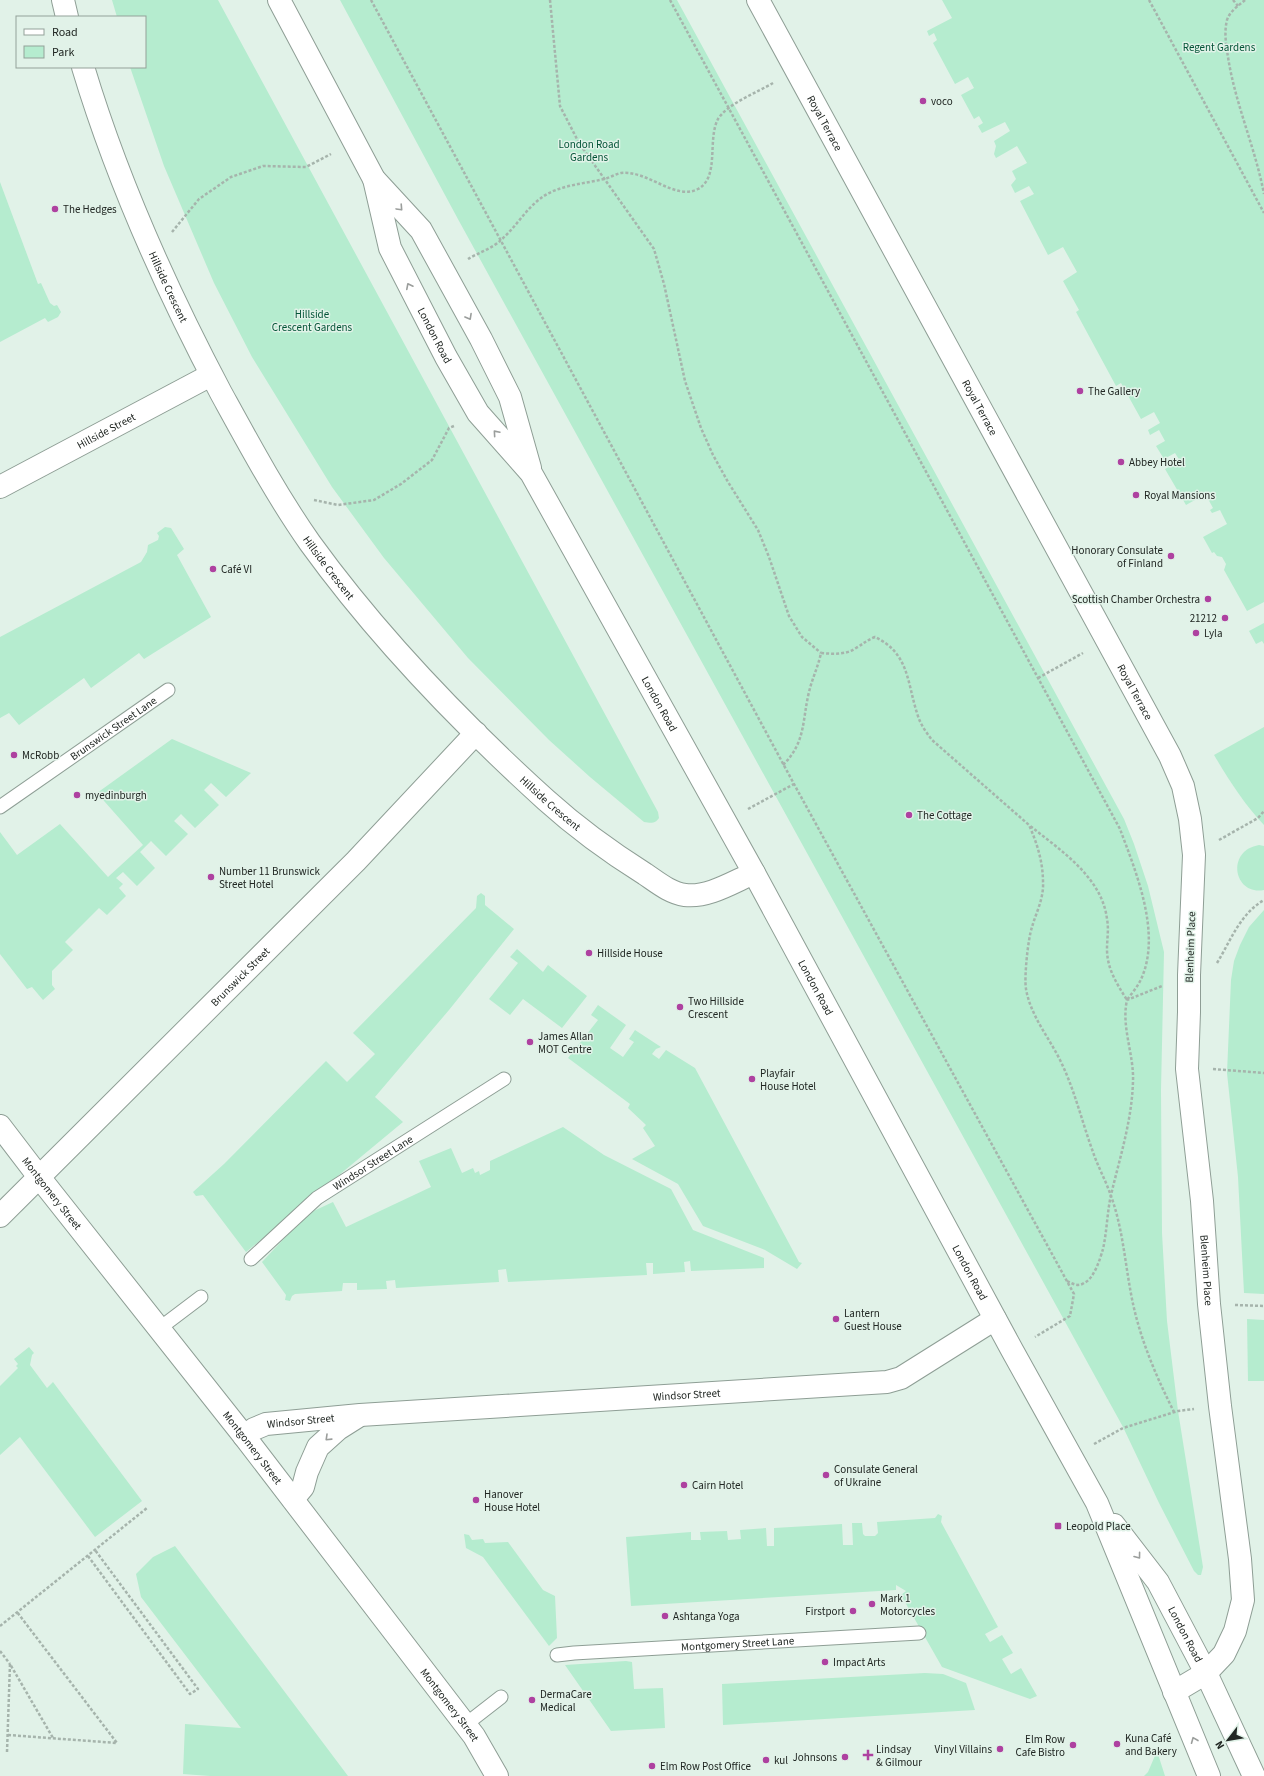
<svg xmlns="http://www.w3.org/2000/svg" width="1264" height="1776" font-family="'Source Sans 3',sans-serif">
	<rect width="100%" height="100%" fill="#e1f2e8"/>
	<!-- green -->
	<g fill="#b5eccf">
		<path d="M112,0h106l440,812 1,6c-4,6 -8,5 -15,4l-54,-45 -41,-37 -81,-82 -84,-100 -52,-71 -80,-130 -38,-74 -50,-117 -34,-99h15v-50h-28z"/>
		<path d="M340,0h337l447,819 10,25 14,42 16,66 -3,138 1,143 5,88 11,90 25,156 -2,8h-3l-4,-4 -35,-68 -36,-76 -664,-1206z"/>
		<path d="M942,0h322v602l-17,9 -23,-41 2,-6 -4,-7 -5,-1 -3,-4 -2,1 -9,-16 24,-13 -7,-14 -8,3 -2,-3 3,-2 -6,-11 -3,2 -2,-3 -16,9 -21,-36 15,-8 -5,-8 -11,6 -8,-13 9,-5 -6,-11 -9,5 -2,-5 12,-7 -6,-11 -13,7 -20,-36 -5,3 -40,-74 3,-2 -16,-29 14,-9 -14,-25 -15,8 -28,-54 14,-7 -5,-8 -14,7 -4,-8 5,-6 -4,-8 15,-8 -10,-17 -21,12 -2,-4 2,-8 -2,-5 16,-10 -5,-9 -23,11 -4,-7 5,-3 -4,-7 -5,3 -13,-24 13,-7 -6,-11 -13,7 -22,-41 4,-3 -3,-7 -5,3 -2,-5 25,-13z"/>
		<path d="M0,182l38,102 3,-1 9,20 4,3 3,-1 4,7 -3,5 -10,5 -3,-4 -45,24z"/>
		<path d="M165,527l6,1 13,21 -7,6 34,62 -67,42 -5,-6 -48,35 -7,-10 -65,47 -10,-12 -9,5v-81l141,-75 6,-10 1,-7 10,-5 1,-4 -2,-3z"/>
		<path d="M1264,623v21l-2,-3 -6,3 -7,-13z"/>
		<path d="M1264,727v98c-20,-21 -35,-45 -50,-70z"/>
		<path d="M172,739l79,34 -25,24 -15,-14 -7,7 15,15 -24,23 -14,-14 -7,7 14,13 -22,22 -15,-15 -11,11 15,16 -18,18 -14,-14 -7,6 7,6 -4,4 7,8 -19,19 -8,-7 -34,34 8,8 -21,21v14l3,4 -12,11 -11,-13 -5,2 -27,-35v-122l17,23 43,-31 48,53 35,-32 -46,-52z"/>
		<path d="M1259,845l5,1v44c-30,6 -39,-39 -5,-45z"/>
		<path d="M481,893l4,3v9l29,24 -65,81 -74,87 28,25 -157,130 -43,-57 -7,1 -3,-4 31,-28 102,-103 21,21 28,-28 -22,-21 123,-125 1,-12z"/>
		<path d="M1264,910v384l-20,-1 -6,-116 -11,-104 4,-93 3,-19 6,-16 9,-18z"/>
		<path d="M517,949l26,23 5,-7 39,31 -25,32 -39,-29 -13,16 -21,-16 29,-36 -8,-6z"/>
		<path d="M598,1005l28,20 -16,23 13,9 11,-15 -5,-3 6,-9 26,17 -5,2 -4,5 7,5 7,-9 29,18 104,194 3,1 -5,6 -32,-19 -62,-24 -25,-42 -46,-25 23,-13 -12,-18 3,-3 -18,-17 2,-4 -62,-46 30,-38 -7,-5z"/>
		<path d="M563,1127l41,28 67,34 22,41 71,28v10l-73,3 -1,-10 -6,1 1,10 -32,2v-11h-7l1,12 -139,7 -2,-13 -8,1 1,12 -103,6 -1,-8 -9,1 1,8 -30,1v-7h-14l-1,8 -47,3 -3,2 -2,5 -5,-1 1,-5 -24,-33 45,-48 26,-12 13,25 85,-40 -12,-26 32,-13 11,25 11,-5 2,5 4,-2 1,4 10,-5v-9z"/>
		<path d="M1247,1319l17,1v61h-16z"/>
		<path d="M29,1347l5,6 -2,2 -2,10 17,23 6,-6 89,119 -47,36 -75,-100 -20,18v-69l18,-18 -2,-2 2,-2 -4,-5z"/>
		<path d="M938,1514l4,2 -1,6 57,105 -13,7 5,8 12,-7 11,18 -11,6 9,15 10,-6 16,28 -7,3 -88,-32 -41,-72 5,-4 -10,-6v5l-265,16 -5,-69 65,-5v8h10l-1,-8 27,-1 1,9 13,-1 -1,-9 26,-2 1,18h7v-18l68,-4 1,21h10l-1,-22h10l1,11 2,2h10l3,-3 -1,-11 58,-4z"/>
		<path d="M464,1534l5,1 3,5 11,-1 2,4 23,-1 35,48 12,6 2,42 -8,8 -66,-89 -17,-9z"/>
		<path d="M175,1546l173,230h-138l-27,-2 2,-50 56,4 -100,-131 -5,-23 17,-17z"/>
		<path d="M626,1661l6,1 2,27 29,-1 2,40 -54,3 -46,-66z"/>
		<path d="M925,1673l18,1 23,9 9,27 -252,15 -1,-41z"/>
		<path d="M1157,1751l8,25h-21l4,-4z"/>
	</g>
	<g fill="none" stroke-linecap="round" stroke-linejoin="round">
		<defs>
			<g id="lane">
				<path id="s1" d="M0,807l168,-117"/>
				<path id="s2" d="M251,1259l66,-61 187,-119"/>
				<path d="M160,1328l41,-31"/>
				<path id="s3" d="M557,1655l17,-2 345,-20"/>
				<path d="M465,1725l36,-28"/>
			</g>
			<g id="street">
				<path d="M63,0l4,17"/>
				<path id="s4" d="M758,0l412,756 13,30 7,33 4,36 -5,120v37l-2,57 15,132 7,103 11,102 20,153 3,41 -8,31 -11,23 -18,19 -32,19"/>
				<path id="s5" d="M83,67c34,113 83,222 138,326 28,51 56,103 89,150 68,94 150,179 236,257 31,28 64,52 99,74 12,8 25,19 40,21 23,3 48,-13 69,-22"/>
				<path id="s6" d="M0,487l211,-112"/>
				<path id="s7" d="M0,1126l39,51 205,259 230,300 23,40"/>
				<path id="s8" d="M0,1216l356,-355 120,-128"/>
				<path id="s9" d="M244,1436l10,-7 12,-5 94,-9 527,-33 14,-4 94,-59"/>
				<path d="M293,1499l10,-12 4,-15 11,-25 20,-18 19,-12"/>
			</g>
			<g id="secondary">
				<path d="M279,0l95,179 47,51 60,109 29,58 20,71"/>
				<path id="s10" d="M374,179l16,69 56,109 32,56 53,60 223,400 258,477 85,153 112,273"/>
				<path id="s11" d="M1114,1525l44,57 48,91 48,103"/>
			</g>
		</defs>
		<!-- lane casing -->
		<use href="#lane" stroke="#8e9e95" stroke-width="15"/>
		<!-- street casing -->
		<use href="#street" stroke="#8e9e95" stroke-width="24"/>
		<!-- secondary casing -->
		<use href="#secondary" stroke="#8e9e95" stroke-width="24"/>
		<!-- path -->
		<g stroke="#a6b4ac" stroke-width="2.5" stroke-dasharray="3 2" stroke-linecap="butt">
			<path d="M371,0l423,784 280,510 -4,22 -35,21"/>
			<path d="M550,0l10,106 19,37 75,106 10,35 21,97 16,47 12,27 15,27 30,48 11,27 20,59 13,21 19,16"/>
			<path d="M670,0l450,829c16,43 41,103 22,148 -3,8 -10,16 -15,23 -10,-16 -20,-31 -20,-51 0,-10 2,-20 0,-30 -5,-42 -47,-69 -78,-94"/>
			<path d="M1149,0l115,213"/>
			<path d="M1233,0l5,6"/>
			<path d="M1245,0c-7,6 -15,11 -18,20 -3,12 -1,25 1,37 7,46 27,90 36,137"/>
			<path d="M172,232l27,-33 32,-22 32,-11 43,1 25,-13"/>
			<path d="M468,259c10,-6 25,-11 33,-19 15,-13 24,-30 40,-42 17,-13 43,-14 63,-19 6,-1 11,-5 17,-6 27,-3 54,28 77,16 22,-12 9,-49 20,-70 9,-15 40,-27 55,-36"/>
			<path d="M314,500l24,5 36,-5 27,-16 31,-24 17,-32 5,-2"/>
			<path d="M1038,678l45,-25"/>
			<path d="M783,765c23,-23 19,-44 26,-73 3,-13 9,-25 12,-39 12,1 25,2 35,-5 7,-4 11,-8 19,-11 34,16 32,45 42,76 3,11 9,19 15,27l97,85c8,18 14,37 14,57 1,16 -7,31 -11,45 -4,12 -8,50 -6,62 5,28 23,48 35,73 14,29 21,60 32,90 5,15 13,29 18,44 12,33 14,68 21,103 8,40 24,77 42,113"/>
			<path d="M748,809l46,-25"/>
			<path d="M1219,840l39,-22 6,-7"/>
			<path d="M1217,963c14,-23 23,-49 47,-63"/>
			<path d="M1213,1069l51,4"/>
			<path d="M1067,1281c6,3 11,6 17,2 10,-4 16,-24 19,-34 4,-18 4,-36 8,-54 9,-38 21,-75 22,-114 1,-27 -12,-54 -6,-81l35,-14"/>
			<path d="M1235,1305l29,1"/>
			<path d="M1094,1444l29,-16 55,-17 16,-2"/>
			<path d="M88,1556l102,138 8,-5 -103,-139"/>
			<path d="M0,1626l147,-118"/>
			<path d="M0,1651l10,13"/>
			<path d="M8,1735l109,8 -100,-131"/>
			<path d="M7,1752l3,-88 43,74"/>
		</g>
		<!-- lane -->
		<use href="#lane" stroke="#fff" stroke-width="13"/>
		<!-- street -->
		<use href="#street" stroke="#fff" stroke-width="22"/>
		<!-- secondary -->
		<use href="#secondary" stroke="#fff" stroke-width="22"/>
	</g>
	<!-- one-way arrows -->
	<defs><path id="oneway-chevron" d="M-2-3.5L2.5 0L-2 3.5" fill="none" stroke-width="1.6" stroke-linecap="round" stroke-linejoin="round"/></defs>
	<g stroke="#9b9e9c">
		<use href="#oneway-chevron" transform="translate(400 208) rotate(47)"/>
		<use href="#oneway-chevron" transform="translate(409 286) rotate(-117)"/>
		<use href="#oneway-chevron" transform="translate(469 317) rotate(61)"/>
		<use href="#oneway-chevron" transform="translate(496 433) rotate(-131)"/>
		<use href="#oneway-chevron" transform="translate(328 1438) rotate(136)"/>
		<use href="#oneway-chevron" transform="translate(1138 1556) rotate(53)"/>
		<use href="#oneway-chevron" transform="translate(1194 1740) rotate(-112)"/>
	</g>
	<!-- markers -->
	<g fill="#ae41a0" stroke="#e1f2e8" stroke-width="1.5">
		<circle cx="923" cy="101" r="4"/>
		<circle cx="55" cy="209" r="4"/>
		<circle cx="1080" cy="391" r="4"/>
		<circle cx="1121" cy="462" r="4"/>
		<circle cx="1136" cy="495" r="4"/>
		<circle cx="1171" cy="556" r="4"/>
		<circle cx="213" cy="569" r="4"/>
		<circle cx="1208" cy="599" r="4"/>
		<circle cx="1225" cy="618" r="4"/>
		<circle cx="1196" cy="633" r="4"/>
		<circle cx="14" cy="755" r="4"/>
		<circle cx="77" cy="795" r="4"/>
		<circle cx="909" cy="815" r="4"/>
		<circle cx="211" cy="877" r="4"/>
		<circle cx="589" cy="953" r="4"/>
		<circle cx="680" cy="1007" r="4"/>
		<circle cx="530" cy="1042" r="4"/>
		<circle cx="752" cy="1079" r="4"/>
		<circle cx="836" cy="1319" r="4"/>
		<circle cx="826" cy="1475" r="4"/>
		<circle cx="684" cy="1485" r="4"/>
		<circle cx="476" cy="1500" r="4"/>
		<rect x="1054" y="1522" width="8" height="8" rx="2"/>
		<circle cx="872" cy="1604" r="4"/>
		<circle cx="853" cy="1611" r="4"/>
		<circle cx="665" cy="1616" r="4"/>
		<circle cx="825" cy="1662" r="4"/>
		<circle cx="532" cy="1700" r="4"/>
		<circle cx="1117" cy="1744" r="4"/>
		<circle cx="1073" cy="1745" r="4"/>
		<circle cx="1000" cy="1749" r="4"/>
		<path d="M866 1749h4v4h4v4h-4v4h-4v-4h-4v-4h4z"/>
		<circle cx="845" cy="1757" r="4"/>
		<circle cx="766" cy="1760" r="4"/>
		<circle cx="652" cy="1766" r="4"/>
	</g>
	<g text-anchor="middle" stroke-width="3" stroke-linejoin="round" paint-order="stroke">
		<!-- park labels -->
		<g font-size="11" fill="#035437" stroke="#e1f2e8">
			<text x="1219" y="51">Regent Gardens</text>
			<text x="589" y="148">London Road<tspan x="589" dy="13">Gardens</tspan></text>
			<text x="312" y="318">Hillside<tspan x="312" dy="13">Crescent Gardens</tspan></text>
		</g>
		<!-- poi labels -->
		<g font-size="11" fill="#212723" stroke="#e1f2e8" text-anchor="start">
			<text x="931" y="105">voco</text>
			<text x="63" y="213">The Hedges</text>
			<text x="1088" y="395">The Gallery</text>
			<text x="1129" y="466">Abbey Hotel</text>
			<text x="1144" y="499">Royal Mansions</text>
			<text x="1163" y="554" text-anchor="end">Honorary Consulate<tspan x="1163" dy="13">of Finland</tspan></text>
			<text x="221" y="573">Café VI</text>
			<text x="1200" y="603" text-anchor="end">Scottish Chamber Orchestra</text>
			<text x="1217" y="622" text-anchor="end">21212</text>
			<text x="1204" y="637">Lyla</text>
			<text x="22" y="759">McRobb</text>
			<text x="85" y="799">myedinburgh</text>
			<text x="917" y="819">The Cottage</text>
			<text x="219" y="875">Number 11 Brunswick<tspan x="219" dy="13">Street Hotel</tspan></text>
			<text x="597" y="957">Hillside House</text>
			<text x="688" y="1005">Two Hillside<tspan x="688" dy="13">Crescent</tspan></text>
			<text x="538" y="1040">James Allan<tspan x="538" dy="13">MOT Centre</tspan></text>
			<text x="760" y="1077">Playfair<tspan x="760" dy="13">House Hotel</tspan></text>
			<text x="844" y="1317">Lantern<tspan x="844" dy="13">Guest House</tspan></text>
			<text x="834" y="1473">Consulate General<tspan x="834" dy="13">of Ukraine</tspan></text>
			<text x="692" y="1489">Cairn Hotel</text>
			<text x="484" y="1498">Hanover<tspan x="484" dy="13">House Hotel</tspan></text>
			<text x="1066" y="1530">Leopold Place</text>
			<text x="880" y="1602">Mark 1<tspan x="880" dy="13">Motorcycles</tspan></text>
			<text x="845" y="1615" text-anchor="end">Firstport</text>
			<text x="673" y="1620">Ashtanga Yoga</text>
			<text x="833" y="1666">Impact Arts</text>
			<text x="540" y="1698">DermaCare<tspan x="540" dy="13">Medical</tspan></text>
			<text x="1125" y="1742">Kuna Café<tspan x="1125" dy="13">and Bakery</tspan></text>
			<text x="1065" y="1743" text-anchor="end">Elm Row<tspan x="1065" dy="13">Cafe Bistro</tspan></text>
			<text x="876" y="1753">Lindsay<tspan x="876" dy="13">&amp; Gilmour</tspan></text>
			<text x="992" y="1753" text-anchor="end">Vinyl Villains</text>
			<text x="837" y="1761" text-anchor="end">Johnsons</text>
			<text x="774" y="1764">kul</text>
			<text x="660" y="1770">Elm Row Post Office</text>
		</g>
		<!-- street labels -->
		<g font-size="11" fill="#212723" stroke="#e1f2e8">
			<text dy="4" stroke="none"><textPath href="#s4" startOffset="140">Royal Terrace</textPath></text>
			<text dy="4" stroke="none"><textPath href="#s5" startOffset="236">Hillside Crescent</textPath></text>
			<text dy="4" stroke="none"><textPath href="#s10" startOffset="169">London Road</textPath></text>
			<text dy="4" stroke="none"><textPath href="#s4" startOffset="464">Royal Terrace</textPath></text>
			<text dy="4" stroke="none"><textPath href="#s6" startOffset="120">Hillside Street</textPath></text>
			<text dy="4" stroke="none"><textPath href="#s5" startOffset="560">Hillside Crescent</textPath></text>
			<text dy="4" stroke="none"><textPath href="#s4" startOffset="788">Royal Terrace</textPath></text>
			<text dy="4" stroke="none"><textPath href="#s10" startOffset="602">London Road</textPath></text>
			<text dy="4" stroke="none"><textPath href="#s1" startOffset="138">Brunswick Street Lane</textPath></text>
			<text dy="4" stroke="none"><textPath href="#s5" startOffset="884">Hillside Crescent</textPath></text>
			<text transform="translate(1190 947) rotate(-88)" y="4">Blenheim Place</text>
			<text dy="4" stroke="none"><textPath href="#s8" startOffset="339">Brunswick Street</textPath></text>
			<text dy="4" stroke="none"><textPath href="#s10" startOffset="926">London Road</textPath></text>
			<text dy="4" stroke="none"><textPath href="#s2" startOffset="156">Windsor Street Lane</textPath></text>
			<text dy="4" stroke="none"><textPath href="#s7" startOffset="85">Montgomery Street</textPath></text>
			<text dy="4" stroke="none"><textPath href="#s4" startOffset="1380">Blenheim Place</textPath></text>
			<text dy="4" stroke="none"><textPath href="#s10" startOffset="1250">London Road</textPath></text>
			<text dy="4" stroke="none"><textPath href="#s9" startOffset="447">Windsor Street</textPath></text>
			<text dy="4" stroke="none"><textPath href="#s9" startOffset="60">Windsor Street</textPath></text>
			<text dy="4" stroke="none"><textPath href="#s7" startOffset="409">Montgomery Street</textPath></text>
			<text dy="4" stroke="none"><textPath href="#s11" startOffset="131">London Road</textPath></text>
			<text dy="4" stroke="none"><textPath href="#s3" startOffset="181">Montgomery Street Lane</textPath></text>
			<text dy="4" stroke="none"><textPath href="#s7" startOffset="733">Montgomery Street</textPath></text>
		</g>
	</g>
	<!-- legend -->
	<rect x="16" y="16" width="130" height="52" fill="#e1f2e8" stroke="#94a199"/>
	<rect x="24" y="29" width="20" height="6" fill="#ffffff" stroke="#94a199"/>
	<text x="52" y="36" font-size="12" fill="#212723">Road</text>
	<rect x="24" y="46" width="20" height="12" fill="#b5eccf" stroke="#94a199"/>
	<text x="52" y="56" font-size="12" fill="#212723">Park</text>
	<!-- north arrow -->
	<g transform="translate(1228 1740) rotate(239)" stroke="#e1f2e8" stroke-width="3" paint-order="stroke">
	<path d="M0-3L7 15L0 10L-7 15Z" fill="#212723"/>
	<text y="-6" font-size="11" font-weight="bold" text-anchor="middle" fill="#212723">N</text>
	</g>
</svg>
